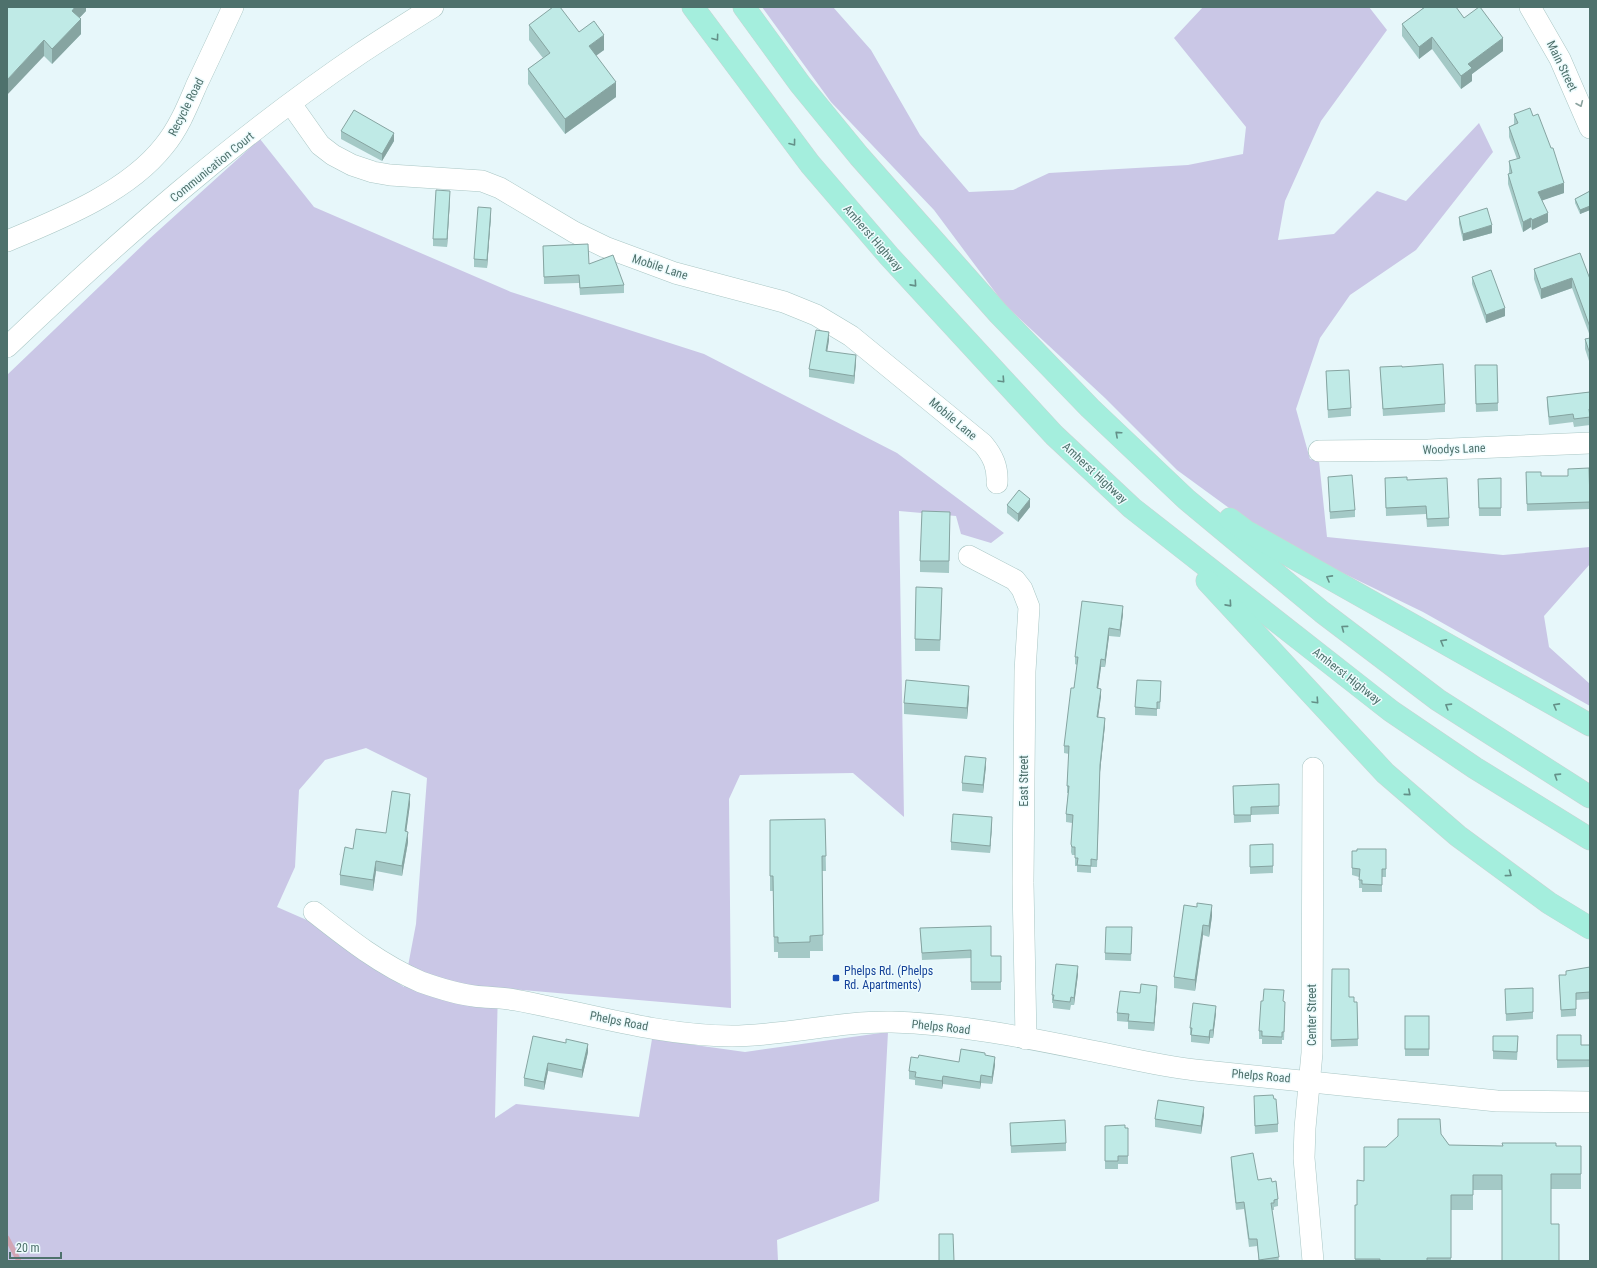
<svg xmlns="http://www.w3.org/2000/svg" width="1597" height="1268" font-family="'Roboto Condensed',sans-serif">
	<rect width="100%" height="100%" fill="#e7f7fa"/>
	<!-- green -->
	<g fill="#cac7e6" fill-rule="evenodd">
		<path d="M762,7h71l38,43 49,85 49,57 44,-2 36,-17 139,-8 55,-11 3,-27 -72,-89 29,-31h166l18,23 -66,91 -36,80 -7,39 56,-6 43,-43 29,10 73,-78 14,29 -77,98 -66,45 -30,43 -24,71 14,50 9,2 8,76 176,18 87,-8v17l-46,52 5,31 41,37v22l-167,-94 -107,-52 -65,-36 -74,-54 -72,-72 -101,-94 -70,-94 -103,-108z"/>
		<path d="M260,139l54,68 197,85 193,62 193,99 107,80 -13,10 -30,-9 -5,-18 -57,-5 5,306 -51,-44 -113,2 -11,24 2,209 -233,-20 -3,130 21,-14 123,13 13,-78 93,13 143,-20 -9,169 -102,39 1,21h-771v-886l141,-135zM366,748l61,30 -11,146 -12,63 -95,-66 -32,-14 18,-40 4,-77 26,-30z"/>
	</g>
	<g fill="none" stroke-linecap="round" stroke-linejoin="round">
		<!-- stream -->
		<path stroke="#d2a5b4" stroke-width="5" d="M7,1238l12,23"/>
		<defs>
			<g id="minor">
				<path d="M1530,7l30,52 30,69"/>
				<path d="M291,104l29,41 13,10 19,10 21,7 17,3 92,6 18,7 74,44 31,15 70,26 109,29 32,13 35,21 132,108c10,12 15,23 14,39"/>
				<path d="M7,241c53,-22 121,-49 157,-95 15,-18 24,-41 33,-62 12,-25 24,-51 36,-77"/>
				<path d="M7,347c110,-105 228,-209 354,-294 24,-16 48,-31 72,-46"/>
				<path d="M1319,451l109,-1 162,-7"/>
				<path d="M969,556l46,24 7,9 7,18 -4,64 -2,212 3,156"/>
				<path d="M314,912c33,26 67,53 107,70 17,6 35,12 53,14 14,2 28,1 41,4 72,13 144,36 217,36 54,0 106,-15 160,-14 65,2 132,15 195,28 37,7 72,16 108,20l302,31 93,1"/>
				<path d="M1313,1261l-9,-103 1,-30 7,-75 1,-285"/>
			</g>
			<g id="motorway">
				<path d="M693,7l117,157 79,92 165,179 78,73 259,203 84,57 115,71"/>
				<path d="M744,7l56,77 59,72 140,158 91,94 96,91 136,113 116,88 152,97"/>
				<path d="M1230,519l16,12 344,194"/>
				<path d="M1207,581l178,192 73,63 91,67 41,25"/>
			</g>
		</defs>
		<!-- minor casing -->
		<use href="#minor" stroke="#a9c6c4" stroke-width="22"/>
		<!-- motorway casing -->
		<use href="#motorway" stroke="#cad4d3" stroke-width="23"/>
		<!-- minor -->
		<use href="#minor" stroke="#fff" stroke-width="21"/>
		<!-- motorway -->
		<use href="#motorway" stroke="#a4eedd" stroke-width="22"/>
	</g>
	<!-- wall -->
	<g fill="#a4c9c6">
		<path d="M7,7h79v4l-7,7 2,16 -29,30 -8,-8z"/>
		<path d="M1421,7h35l8,11 39,33 -31,23v7l-11,8 -29,-40 -13,10 -17,-23v-12l21,-15z"/>
		<path d="M529,25l50,7 25,18 -8,5 20,42 -51,37 -37,-50v-15l15,-11 -14,-18z"/>
		<path d="M1514,114l50,79 -22,7 6,22 -16,8 -1,-3 -8,5 -15,-48v-10h1v-13l8,-2 -8,-22v-10l5,-3z"/>
		<path d="M341,131l53,10 -12,20 -41,-22z"/>
		<path d="M1590,191v19l-10,4 -5,-11v-4z"/>
		<path d="M450,199l-3,48 -14,-1v-7z"/>
		<path d="M491,216l-4,52 -13,-1v-8z"/>
		<path d="M1459,217l33,16 -29,8 -4,-17z"/>
		<path d="M543,246l46,18 35,21v8l-44,2 -1,-12 -35,1z"/>
		<path d="M1534,269l56,10v57l-18,-48 -31,11 -7,-20z"/>
		<path d="M1472,277l33,39 -19,7 -14,-39z"/>
		<path d="M1590,338v26l-5,-15v-10z"/>
		<path d="M829,340l-2,11 29,11 -2,22 -45,-7v-8z"/>
		<path d="M1497,365l1,46 -22,1 -1,-39z"/>
		<path d="M1380,367h22l43,37v8l-62,4z"/>
		<path d="M1326,371l25,37v8l-23,2z"/>
		<path d="M1590,392v33l-16,2 -1,-5 -24,3 -2,-21v-7z"/>
		<path d="M1568,469l22,8v32l-63,2 -1,-39 15,4h27z"/>
		<path d="M1328,477l27,33v7l-25,2z"/>
		<path d="M1385,478l22,2 42,38v8l-22,1 -1,-13 -40,2z"/>
		<path d="M1501,478v38h-22l-1,-37z"/>
		<path d="M1007,505l23,2 -12,15 -11,-9z"/>
		<path d="M950,523l-1,50 -29,-1v-11z"/>
		<path d="M942,599l-2,52h-25v-12z"/>
		<path d="M1123,614l-3,23 -11,-1 -4,31h-4l-3,21 3,8 -3,21 7,8 -5,47 -3,95h-6v6l-14,-1v-6h-2v-11h-3l-1,-3 1,-29 -6,-1v-8l2,-21h-1v-7l2,-32 -5,-1v-7l10,-58 3,-23 -2,-1v-7z"/>
		<path d="M1161,688l-1,21h-3v7l-22,-1v-8z"/>
		<path d="M969,697l-2,22 -63,-5v-11z"/>
		<path d="M986,766l-3,27 -21,-2v-8z"/>
		<path d="M1279,784v30l-28,1v7l-17,1 -1,-37z"/>
		<path d="M410,804l-4,28 2,10 -6,34 -26,-5 -3,20 -33,-6v-10l13,-26 33,-16z"/>
		<path d="M825,819l1,52h-4l1,80h-13v7h-32v-6h-4l-1,-61h-3v-71z"/>
		<path d="M992,825l-2,28 -39,-3v-8z"/>
		<path d="M1273,844v29l-23,1v-29z"/>
		<path d="M1386,849v28h-4v15h-20v-4h-3v-11l-7,-2v-24z"/>
		<path d="M1184,905l28,11 -3,21 -6,-2 -8,56 -21,-3v-11z"/>
		<path d="M920,928l71,28h10v34h-30v-32l-49,2z"/>
		<path d="M1132,935l-1,26 -26,-1v-7z"/>
		<path d="M1590,967v32l-14,1v16l-15,1 -2,-42h7z"/>
		<path d="M1332,969l17,28 5,5h3l1,44 -27,1z"/>
		<path d="M1078,974l-4,31h-3l-1,5 -17,-2v-5h-1v-8z"/>
		<path d="M1533,988v31l-27,2 -1,-32z"/>
		<path d="M1140,993l17,1 -3,37 -26,-2v-7l-11,-1v-8z"/>
		<path d="M1284,1001l1,8 -1,31h-2v4h-20v-5h-3v-8z"/>
		<path d="M1216,1013l-3,25h-3l-1,6 -18,-2v-7h-1v-7z"/>
		<rect x="1405" y="1016" width="24" height="40"/>
		<path d="M1557,1035l24,10h9v22l-33,1z"/>
		<path d="M566,1043l22,9 -6,26 -34,-7 -4,19 -20,-4v-8z"/>
		<path d="M1518,1043l-1,17 -24,-1v-8z"/>
		<path d="M985,1056l10,9 -3,19 -11,-1 -1,6 -37,-5 -1,5 -27,-4v-5l-6,-1v-8l9,-13 41,4z"/>
		<path d="M1254,1104l24,20v8l-23,2z"/>
		<path d="M1204,1115l-3,19 -46,-7v-8z"/>
		<path d="M1010,1123l56,20v8l-55,2z"/>
		<path d="M1105,1126l23,2v36h-10v5h-13z"/>
		<path d="M1441,1134l8,11 53,1h79v43h-30v35l-49,-34h-29v20h-22v51h-96v-56h2l7,-24 22,-34z"/>
		<path d="M1231,1157l27,23 14,2 6,17v7l-4,1v3h-2l7,51h-20l-2,-15 -8,1 -5,-38 -8,1 -5,-46z"/>
	</g>
	<!-- shaded-wall -->
	<g fill="#86a4a1">
		<path d="M75,7h11v4l-14,15v-15z"/>
		<path d="M81,19v15l-29,30v-15z"/>
		<path d="M604,35v15l-15,11v-15z"/>
		<path d="M1432,37v12l-13,10v-12z"/>
		<path d="M1503,38v13l-31,23v7l-11,8v-13l7,-12z"/>
		<path d="M44,40v16l-37,39v-15z"/>
		<path d="M616,82v15l-51,37v-15z"/>
		<path d="M394,133v8l-12,20v-7z"/>
		<path d="M1564,183v10l-26,9v-10z"/>
		<path d="M450,191v8l-3,48v-8z"/>
		<path d="M1590,206v4l-10,4v-4z"/>
		<path d="M491,208v8l-4,52v-8z"/>
		<path d="M1548,213v9l-16,8v-10z"/>
		<path d="M1531,218v9l-8,5v-10z"/>
		<path d="M1492,225v8l-29,8v-7z"/>
		<path d="M1572,278v10l-31,11v-10z"/>
		<path d="M1505,308v8l-19,7v-8z"/>
		<path d="M829,332v8l-3,19v-8z"/>
		<path d="M856,355v7l-2,22v-8z"/>
		<path d="M1030,499v8l-12,15v-8z"/>
		<path d="M1123,606v8l-3,23v-7z"/>
		<path d="M1109,628v8l-4,31v-7z"/>
		<path d="M1101,659v8l-4,29v-8z"/>
		<path d="M969,686v11l-2,22v-11z"/>
		<path d="M1101,689v7l-4,29v-8z"/>
		<path d="M1105,718v7l-5,47 -3,95 3,-102z"/>
		<path d="M986,758v8l-3,27v-8z"/>
		<path d="M410,794v10l-5,37v-10z"/>
		<path d="M992,817v8l-2,28v-7z"/>
		<path d="M408,832v10l-6,34v-10z"/>
		<path d="M376,861v10l-3,20v-11z"/>
		<path d="M1212,905v11l-3,21v-11z"/>
		<path d="M1203,925v10l-8,56v-11z"/>
		<path d="M1078,966v8l-4,31v-7z"/>
		<path d="M1157,986v8l-3,37v-8z"/>
		<path d="M1216,1006v7l-3,25v-8z"/>
		<path d="M1210,1030v8l-1,6v-7z"/>
		<path d="M588,1044v8l-6,26v-8z"/>
		<path d="M995,1057v8l-3,19v-7z"/>
		<path d="M548,1063v8l-4,19v-8z"/>
		<path d="M981,1075v8l-1,6v-7z"/>
		<path d="M943,1076v8l-1,5v-8z"/>
		<path d="M1204,1107v8l-3,19v-8z"/>
	</g>
	<!-- building -->
	<g fill="#bfeae6" stroke="#86a4a1">
		<path d="M7,7h68l-3,4 9,8 -29,30 -8,-9 -37,40z"/>
		<path d="M553,7h7l19,25 15,-11 10,14 -15,11 27,36 -51,37 -37,-50 22,-16 -21,-28z"/>
		<path d="M1425,7h31l8,11 15,-11h1l23,31 -35,26 4,4 -11,8 -29,-39 -13,10 -17,-23z"/>
		<path d="M1530,108l3,8 5,-2 13,34h2l11,35 -26,9 10,21 -16,7 -1,-2 -8,4 -15,-48 4,-1 -3,-12 11,-3 -11,-31 9,-4 -4,-9z"/>
		<path d="M354,110l40,23 -12,21 -41,-23z"/>
		<path d="M436,190l14,1 -3,48h-14z"/>
		<path d="M1590,191v15l-10,4 -5,-11z"/>
		<path d="M478,207l13,1 -4,52 -13,-1z"/>
		<path d="M1487,208l5,17 -29,9 -4,-17z"/>
		<path d="M588,244l1,20 24,-9 11,30 -44,3 -1,-13 -35,2 -1,-31z"/>
		<path d="M1580,253l10,26v48l-18,-49 -31,11 -7,-20z"/>
		<path d="M1491,270l14,38 -19,7 -14,-38z"/>
		<path d="M816,330l13,2 -3,19 30,4 -2,21 -45,-7z"/>
		<path d="M1590,338v16l-5,-15z"/>
		<path d="M1443,364l2,40 -62,5 -3,-42 22,-1v1z"/>
		<path d="M1475,365h22l1,38 -22,1z"/>
		<path d="M1349,370l2,38 -23,2 -2,-39z"/>
		<path d="M1590,392v17h-1l1,8 -16,2 -1,-5 -24,3 -2,-20z"/>
		<path d="M1589,468l1,34 -63,2 -1,-32h15v4h27v-7z"/>
		<path d="M1352,475l3,35 -25,2 -2,-35z"/>
		<path d="M1407,477v3l40,-2 2,40 -22,1 -1,-13 -40,2 -1,-30z"/>
		<path d="M1501,478v30h-22l-1,-29z"/>
		<path d="M1019,490l11,9 -12,15 -11,-9z"/>
		<path d="M922,511l28,1 -1,49h-29z"/>
		<path d="M916,587l26,1 -2,52 -25,-1z"/>
		<path d="M1082,601l41,5 -3,24 -11,-2 -4,32 -4,-1 -4,29 4,1 -4,28 8,1 -5,47 -3,95 -6,-1v7l-14,-1 1,-7h-3v-11h-3l-1,-3 2,-29 -7,-1 3,-28h-2l2,-40h-5l7,-58h3l4,-31h-3z"/>
		<path d="M906,680l63,6 -2,22 -63,-5z"/>
		<path d="M1137,680l24,1 -1,21h-3v7l-22,-2z"/>
		<path d="M965,756l21,2 -3,27 -21,-2z"/>
		<path d="M1279,784v22l-28,1v8h-17l-1,-29z"/>
		<path d="M392,791l18,3 -5,37 3,1 -6,34 -26,-5 -3,19 -33,-5 5,-28 8,2 3,-20 30,4z"/>
		<path d="M953,814l39,3 -2,29 -39,-4z"/>
		<path d="M825,819l1,37h-4l1,79 -13,1v6l-32,1v-6h-4l-1,-61h-3v-56z"/>
		<path d="M1273,844v22l-23,1v-22z"/>
		<path d="M1357,849h29v20h-4v16l-20,-1v-4h-3l1,-11 -8,-1v-17h5z"/>
		<path d="M1197,903l15,2 -3,21 -6,-1 -8,55 -21,-3 10,-72 13,2z"/>
		<path d="M991,926v30h10v26h-30v-32l-49,3 -2,-25z"/>
		<path d="M1106,927h26l-1,27 -26,-1z"/>
		<path d="M1056,964l22,2 -4,32 -3,-1 -1,5 -17,-2 1,-5h-2z"/>
		<path d="M1590,967v25l-14,1v16l-15,1 -2,-35h7v-4z"/>
		<path d="M1332,969h17v28h5v5h3l1,37 -27,1z"/>
		<path d="M1141,984l16,2 -3,37 -26,-2 1,-7 -12,-1 3,-22 20,2z"/>
		<path d="M1533,988v24l-27,2 -1,-25z"/>
		<path d="M1264,989l20,1 -1,11 2,1 -1,30h-2v5l-20,-1v-5h-3l2,-30h2z"/>
		<path d="M1193,1003l23,3 -3,24h-3l-1,7 -18,-2 1,-7h-2z"/>
		<rect x="1405" y="1016" width="24" height="33"/>
		<path d="M1557,1035h24v10h9v15h-33z"/>
		<path d="M533,1036l33,7v-4l22,5 -6,26 -34,-7 -4,19 -20,-4z"/>
		<path d="M1493,1036h25l-1,16 -24,-1z"/>
		<path d="M961,1049l24,4v2l10,2 -3,20 -11,-2 -1,7 -37,-6 -1,5 -27,-4 1,-5 -7,-1 2,-14 7,1 1,-3 40,7z"/>
		<path d="M1273,1095l1,4h2l2,25 -23,2 -1,-30z"/>
		<path d="M1158,1100l46,7 -3,19 -46,-7z"/>
		<path d="M1398,1119h42l1,15 8,11 54,1 -1,-3h54v3h25v28h-30v50h8v37h-57v-86h-29v20h-22v63h-24v3h-47v-2h-25v-54h2v-25l7,1v-34h22l12,-11z"/>
		<path d="M1065,1120l1,23 -55,3 -1,-23z"/>
		<path d="M1125,1125v3h3v28h-10v5h-13v-35z"/>
		<path d="M1253,1153l5,27 13,-2 1,4 4,-1 2,18 -4,1v3h-3l8,54 -20,3 -2,-21h-8l-5,-37 -8,1 -5,-46z"/>
		<path d="M939,1234h14l1,27h-15z"/>
	</g>
	<!-- one-way arrows -->
	<defs><path id="oneway-chevron" d="M-2-3.5L2.5 0L-2 3.5" fill="none" stroke-width="1.6" stroke-linecap="round" stroke-linejoin="round"/></defs>
	<g stroke="#649088">
		<use href="#oneway-chevron" transform="translate(716 38) rotate(54)"/>
		<use href="#oneway-chevron" transform="translate(793 143) rotate(53)"/>
		<use href="#oneway-chevron" transform="translate(914 284) rotate(48)"/>
		<use href="#oneway-chevron" transform="translate(1002 380) rotate(47)"/>
		<use href="#oneway-chevron" transform="translate(1118 434) rotate(-138)"/>
		<use href="#oneway-chevron" transform="translate(1329 578) rotate(-151)"/>
		<use href="#oneway-chevron" transform="translate(1229 604) rotate(48)"/>
		<use href="#oneway-chevron" transform="translate(1344 628) rotate(-143)"/>
		<use href="#oneway-chevron" transform="translate(1443 642) rotate(-151)"/>
		<use href="#oneway-chevron" transform="translate(1316 701) rotate(47)"/>
		<use href="#oneway-chevron" transform="translate(1448 706) rotate(-148)"/>
		<use href="#oneway-chevron" transform="translate(1556 706) rotate(-151)"/>
		<use href="#oneway-chevron" transform="translate(1557 776) rotate(-147)"/>
		<use href="#oneway-chevron" transform="translate(1408 793) rotate(41)"/>
		<use href="#oneway-chevron" transform="translate(1509 874) rotate(36)"/>
	</g>
	<use stroke="#8ca39f" href="#oneway-chevron" transform="translate(1580 104) rotate(67)"/>
	<!-- markers -->
	<rect fill="#1a4fb4" stroke="#edfbfd" stroke-width="1.5" x="832" y="974" width="8" height="8" rx="2"/>
	<g text-anchor="middle" stroke-width="3" stroke-linejoin="round" paint-order="stroke">
		<!-- street labels -->
		<g font-size="12" fill="#4e716c" stroke="#edfbfd">
			<text transform="translate(1562 66) rotate(64)" y="4">Main Street</text>
			<text transform="translate(186 107) rotate(-63)" y="4">Recycle Road</text>
			<text transform="translate(212 167) rotate(-39)" y="4">Communication Court</text>
			<text transform="translate(873 238) rotate(49)" y="4">Amherst Highway</text>
			<text transform="translate(660 267) rotate(18)" y="4">Mobile Lane</text>
			<text transform="translate(953 419) rotate(40)" y="4">Mobile Lane</text>
			<text transform="translate(1454 449) rotate(-2)" y="4">Woodys Lane</text>
			<text transform="translate(1095 473) rotate(43)" y="4">Amherst Highway</text>
			<text transform="translate(1347 676) rotate(38)" y="4">Amherst Highway</text>
			<text transform="translate(1024 781) rotate(-90)" y="4">East Street</text>
			<text transform="translate(1312 1015) rotate(-90)" y="4">Center Street</text>
			<text transform="translate(619 1021) rotate(11)" y="4">Phelps Road</text>
			<text transform="translate(941 1027) rotate(6)" y="4">Phelps Road</text>
			<text transform="translate(1261 1076) rotate(5)" y="4">Phelps Road</text>
		</g>
		<!-- transit labels -->
		<g font-size="12" fill="#164399" stroke="#edfbfd" text-anchor="start">
			<text x="844" y="975">Phelps Rd. (Phelps<tspan x="844" dy="14">Rd. Apartments)</tspan></text>
		</g>
	</g>
	<!-- border -->
	<rect width="1597" height="1268" fill="none" stroke="#4e716c" stroke-width="16"/>
	<!-- scale -->
	<path d="M10 1252v6h51v-6" fill="none" stroke="#4e716c" stroke-width="2"/>
	<text x="16" y="1252" font-size="12" fill="#4e716c" stroke="#edfbfd" stroke-width="3" paint-order="stroke">20 m</text>
</svg>
